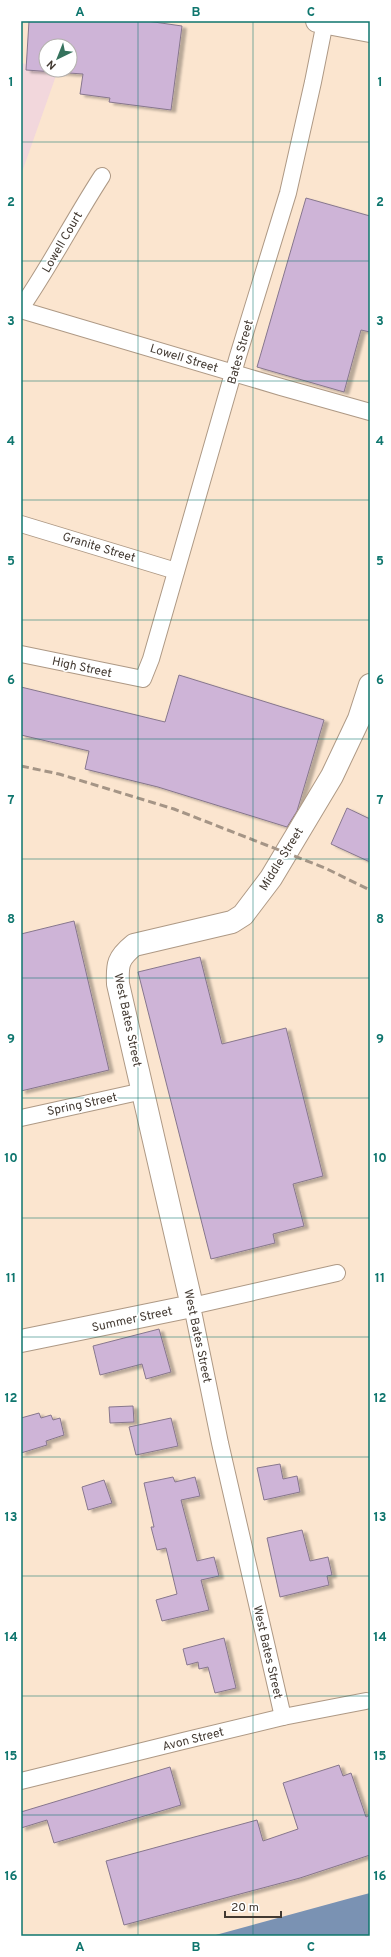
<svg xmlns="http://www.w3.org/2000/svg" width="391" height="1957" font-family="Overpass,sans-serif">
	<defs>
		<filter id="shadow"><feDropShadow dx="4.5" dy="2.5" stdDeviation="1" flood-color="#0004"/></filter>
	</defs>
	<rect width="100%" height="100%" fill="#fbe5cf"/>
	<!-- medical -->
	<path fill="#f2d7dc" d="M21,63l25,5v2h12l-37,105z"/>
	<!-- water -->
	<path fill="#7a92b3" d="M370,1893v43h-158l139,-38z"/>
	<!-- building -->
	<g fill="#ceb4d7" stroke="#87778d" fill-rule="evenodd" filter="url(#shadow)">
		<path d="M29,21h118l35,5 -11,84 -62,-8 1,-4 -30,-4 3,-20 -57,-4zM46,46h24v24h-24z"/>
		<path d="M306,198l64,18v116l-9,-2 -17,62 -87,-25z"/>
		<path d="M179,675l145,45 -27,91 -10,16 -129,-40 -73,-18 4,-18 -68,-16v-48l144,35z"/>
		<path d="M347,808l23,11v43l-39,-18z"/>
		<path d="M74,921l35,149 -88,21v-157z"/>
		<path d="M200,957l22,87 64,-16 37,148 -30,8 11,42 -31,8 2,9 -64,16 -73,-287z"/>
		<path d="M159,1329l12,43 -25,7 -4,-15 -42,11 -7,-29z"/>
		<path d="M133,1406l1,16 -24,1 -1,-16z"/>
		<path d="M39,1413l2,5 10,-3 2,5 7,-2 4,17 -18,6 1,4 -26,8v-35z"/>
		<path d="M171,1418l7,28 -42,9 -7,-28z"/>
		<path d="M280,1464l3,15 14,-3 3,16 -36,8 -7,-32z"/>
		<path d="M173,1477l2,5 20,-5 5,19 -19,4 16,61 17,-4 5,19 -18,4 8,30 -47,11 -6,-21 21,-6 -11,-46 -9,2 -6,-23h3l-10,-44z"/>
		<path d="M104,1480l8,23 -24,7 -6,-23z"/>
		<path d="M302,1530l8,31 18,-4 4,18 -5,1 2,9 -49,12 -13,-59z"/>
		<path d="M224,1638l12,50 -21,5 -7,-26 -9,2 -1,-7 -11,3 -4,-16z"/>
		<path d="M339,1765l4,11 8,-3 15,44 4,-2v40l-70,23 -176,47 -18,-64 151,-41 6,21 35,-12 -15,-46z"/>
		<path d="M170,1767l11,38 -127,38 -7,-23 -26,8v-16z"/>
	</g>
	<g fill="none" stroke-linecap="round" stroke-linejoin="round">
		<defs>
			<g id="street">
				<path d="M21,308c29,-42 53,-89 81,-132"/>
				<path d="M21,310l260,77 89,25"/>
				<path d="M21,524l155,47"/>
				<path d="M21,654l122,25 8,-20 87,-303 50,-163 25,-111 12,-60"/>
				<path d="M21,1118l122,-27"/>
				<path d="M283,1717l-63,-274 -28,-137 145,-33"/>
				<path d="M21,1781l162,-40 100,-24 83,-16"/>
			</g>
			<path id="secondary" d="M21,1341l171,-35 -74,-322c-1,-20 0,-26 16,-39l98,-23 11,-7 28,-37 61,-102 27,-57 11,-34"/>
			<path id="highway" d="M317,21l53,10"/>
		</defs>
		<!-- street casing -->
		<use href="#street" stroke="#ae9985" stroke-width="18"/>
		<!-- secondary casing -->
		<use href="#secondary" stroke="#ae9985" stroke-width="24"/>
		<!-- highway casing -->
		<use href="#highway" stroke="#ae9985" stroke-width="24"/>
		<!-- street -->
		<use href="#street" stroke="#fff" stroke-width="16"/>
		<!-- secondary -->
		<use href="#secondary" stroke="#fff" stroke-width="22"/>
		<!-- highway -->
		<use href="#highway" stroke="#fff" stroke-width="22"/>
		<!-- rail -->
		<path stroke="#a59586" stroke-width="3" stroke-dasharray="8 4" stroke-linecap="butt" d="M21,766l38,8 115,35 151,59 45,22"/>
	</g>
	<!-- grid -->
	<path fill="none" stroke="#0f766e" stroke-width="1" stroke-opacity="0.55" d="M138,21v1915M253,21v1915M21,142h349M21,261h349M21,381h349M21,500h349M21,620h349M21,739h349M21,859h349M21,978h349M21,1098h349M21,1218h349M21,1337h349M21,1457h349M21,1576h349M21,1696h349M21,1815h349"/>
	<g text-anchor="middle" stroke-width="3.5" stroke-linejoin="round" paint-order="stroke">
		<!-- street labels -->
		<g font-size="12" fill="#423931" stroke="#fff">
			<text transform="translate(62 242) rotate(-60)" y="4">Lowell Court</text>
			<text transform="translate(240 352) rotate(-74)" y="4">Bates Street</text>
			<text transform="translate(184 358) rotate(17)" y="4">Lowell Street</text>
			<text transform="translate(99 547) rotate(17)" y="4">Granite Street</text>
			<text transform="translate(82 667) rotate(12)" y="4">High Street</text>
			<text transform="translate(281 859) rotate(-58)" y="4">Middle Street</text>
			<text transform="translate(128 1020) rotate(78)" y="4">West Bates Street</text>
			<text transform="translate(82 1104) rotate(-12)" y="4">Spring Street</text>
			<text transform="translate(132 1319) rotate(-12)" y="4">Summer Street</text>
			<text transform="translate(198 1336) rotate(78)" y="4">West Bates Street</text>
			<text transform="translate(268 1652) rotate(77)" y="4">West Bates Street</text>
			<text transform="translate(193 1739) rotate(-14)" y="4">Avon Street</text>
		</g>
	</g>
	<!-- border -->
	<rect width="391" height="1957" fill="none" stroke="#ffffff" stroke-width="44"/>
	<!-- north arrow -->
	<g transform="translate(58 58) rotate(223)"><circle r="19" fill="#ffffff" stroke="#b3b0ad"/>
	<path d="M0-3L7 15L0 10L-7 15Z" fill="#35725d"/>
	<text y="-6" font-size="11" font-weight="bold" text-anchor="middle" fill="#423931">N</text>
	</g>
	<!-- scale -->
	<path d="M225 1911v6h56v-6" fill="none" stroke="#423931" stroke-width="2"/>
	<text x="231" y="1911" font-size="12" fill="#423931" stroke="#ffffff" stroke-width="3" paint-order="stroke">20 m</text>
	<rect x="22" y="22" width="347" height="1913" fill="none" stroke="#0f766e" stroke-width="1.5"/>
	<g font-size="13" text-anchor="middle" font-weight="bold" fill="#0f766e">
		<text x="80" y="16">A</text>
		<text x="196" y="16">B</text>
		<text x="311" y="16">C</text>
		<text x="11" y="86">1</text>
		<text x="380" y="86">1</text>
		<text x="11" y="206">2</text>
		<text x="380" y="206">2</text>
		<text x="11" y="325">3</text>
		<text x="380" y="325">3</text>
		<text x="11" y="445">4</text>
		<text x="380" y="445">4</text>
		<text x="11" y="565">5</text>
		<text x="380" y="565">5</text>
		<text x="11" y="684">6</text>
		<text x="380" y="684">6</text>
		<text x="11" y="804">7</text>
		<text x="380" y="804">7</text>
		<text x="11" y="923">8</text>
		<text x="380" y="923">8</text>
		<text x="11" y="1043">9</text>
		<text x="380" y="1043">9</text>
		<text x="11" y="1162">10</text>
		<text x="380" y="1162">10</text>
		<text x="11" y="1282">11</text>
		<text x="380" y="1282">11</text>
		<text x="11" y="1402">12</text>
		<text x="380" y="1402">12</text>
		<text x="11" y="1521">13</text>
		<text x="380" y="1521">13</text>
		<text x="11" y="1641">14</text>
		<text x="380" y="1641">14</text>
		<text x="11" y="1760">15</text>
		<text x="380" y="1760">15</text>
		<text x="11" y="1880">16</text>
		<text x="380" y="1880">16</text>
		<text x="80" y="1951">A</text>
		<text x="196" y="1951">B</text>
		<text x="311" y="1951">C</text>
	</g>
</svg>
